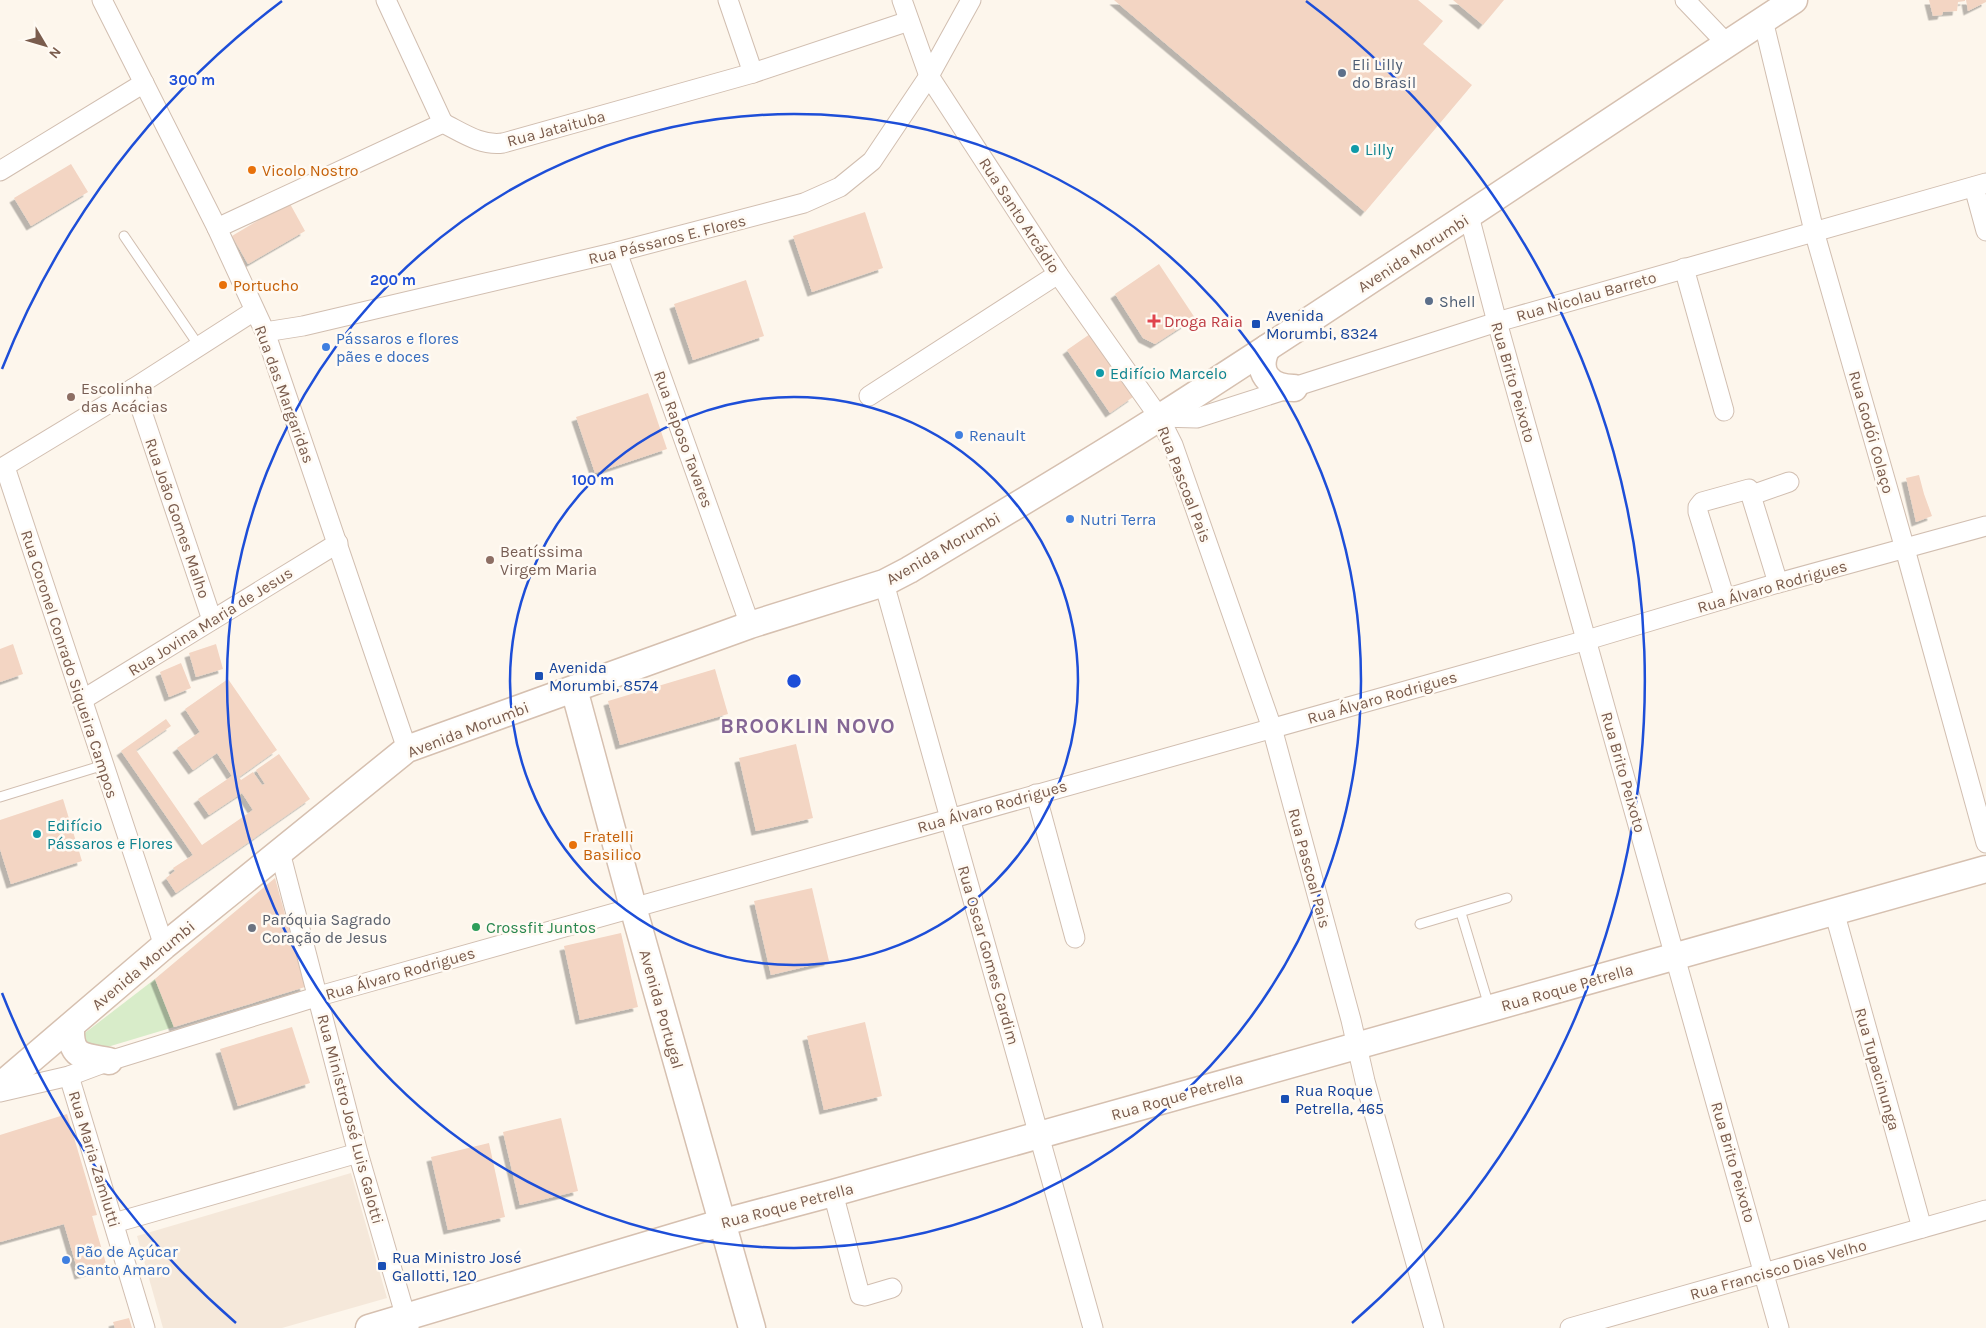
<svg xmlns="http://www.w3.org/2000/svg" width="1986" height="1328" font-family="Karla,sans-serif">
	<defs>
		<filter id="shadow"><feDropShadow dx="-4.5" dy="4.5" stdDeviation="0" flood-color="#0004"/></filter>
	</defs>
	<rect width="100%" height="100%" fill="#fdf6ec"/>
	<!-- residential -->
	<path fill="#f5e8da" d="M351,1173l36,125 -105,30h-119l-26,-92z"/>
	<!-- green -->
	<path fill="#d8ecc9" d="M155,979l19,48 -90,27 -7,-15z"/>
	<!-- building -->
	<g fill="#f3d5c3" filter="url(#shadow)">
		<path d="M1114,0h304l25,21 -20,23 49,41 -107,127z"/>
		<path d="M1453,0h51l-21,25z"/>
		<path d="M1929,0h36v1l-7,1 -1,9 -14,1 -1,3 -9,1z"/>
		<path d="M1966,0h20v2l-18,9z"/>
		<path d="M71,164l17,28 -57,34 -17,-28z"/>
		<path d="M289,202l16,29 -57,33 -16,-28z"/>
		<path d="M865,212l18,56 -71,24 -19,-56z"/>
		<path d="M1159,264l36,54 -40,26 -12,-6 -28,-44z"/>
		<path d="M746,280l18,56 -71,24 -19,-56z"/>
		<path d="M1090,334l43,63 -23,16 -43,-63z"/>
		<path d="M648,393l19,56 -72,24 -19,-56z"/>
		<path d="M1919,475l5,19 8,22 -16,6 -10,-44z"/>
		<path d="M13,644l10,30 -23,8v-33z"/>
		<path d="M216,644l7,25 -27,8 -7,-24z"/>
		<path d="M181,663l10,25 -22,9 -9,-25z"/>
		<path d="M715,669l13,45 -108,31 -12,-44z"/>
		<path d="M228,679l49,71 -38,27 2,3 12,-8 9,13 3,-1 -9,-14 23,-16 31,45 -134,94 -10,-15 9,-7 -2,-3 20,-13 -72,-104 45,-32 5,7 -35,24 66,95 51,-35 -11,-17 -33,22 -11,-16 34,-23 -15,-23 -24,17 -16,-22 23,-16 -15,-23z"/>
		<path d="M796,744l17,74 -57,13 -17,-73z"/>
		<path d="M63,799l19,62 -71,23 -11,-35v-29z"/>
		<path d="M275,878l30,109 -131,40 -19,-48z"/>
		<path d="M812,888l17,73 -58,14 -17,-74z"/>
		<path d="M621,933l17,74 -58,13 -16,-74z"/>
		<path d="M865,1022l17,74 -58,14 -17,-74z"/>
		<path d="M292,1027l18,56 -72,23 -18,-57z"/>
		<path d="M67,1114l30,101 -5,1 15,51 -28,8 -15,-51 -64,18v-107z"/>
		<path d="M561,1118l17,73 -58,14 -17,-73z"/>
		<path d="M489,1143l16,74 -57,13 -17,-73z"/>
		<path d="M129,1318l3,10h-17l-2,-6z"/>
	</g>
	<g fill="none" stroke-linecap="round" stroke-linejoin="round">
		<defs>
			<g id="lane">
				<path d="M124,236l75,110"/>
				<path d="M0,797l104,-32"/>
				<path d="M1461,913l28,93"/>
				<path d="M1420,924l87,-26"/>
			</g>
			<g id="street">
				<path d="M102,0l115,228 48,104 142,417"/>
				<path d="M386,0l57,123"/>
				<path d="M728,0l25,73"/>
				<path d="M902,0l27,76 129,198 101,143 14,28 99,283 79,292 14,61 69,247"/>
				<path d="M1685,0l42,44"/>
				<path d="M1763,20l51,211 91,318 81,294"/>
				<path d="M0,171l144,-88"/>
				<path d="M1974,187l12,44"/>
				<path d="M1469,216l28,106 282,1006"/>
				<path d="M217,228l226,-105c20,10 38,23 60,20l250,-70 156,-52"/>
				<path d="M617,252l133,373"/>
				<path d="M1684,268l40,143"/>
				<path d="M265,332l38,-6 314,-74 187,-49 36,-16 32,-26 57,-85 42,-76"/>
				<path d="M134,388l78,232"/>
				<path d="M869,396l189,-122"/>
				<path d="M1159,417l38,1 300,-96 489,-139"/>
				<path d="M5,467l159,479"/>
				<path d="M0,469l134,-81 120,-77"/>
				<path d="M1752,495l37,-13"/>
				<path d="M884,583l209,745"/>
				<path d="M1725,599l-27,-87v-5l4,-5 47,-13 29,94"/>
				<path d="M82,700l256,-157"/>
				<path d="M1036,794l39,144"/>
				<path d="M280,852l78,301 51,175"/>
				<path d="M1834,911l88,317"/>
				<path d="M69,1076l76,252"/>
				<path d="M0,1092l69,-16 40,-15 210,-65 1268,-356 191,-57 208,-57"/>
				<path d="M833,1193l27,102 5,1 27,-8"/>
				<path d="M114,1223l244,-70"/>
				<path d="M1570,1328l416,-118"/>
			</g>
			<g id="secondary">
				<path d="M1267,348c-12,24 2,40 27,40"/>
				<path d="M574,689l59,218 119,421"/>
				<path d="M71,1026c-1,32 11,30 38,35"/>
				<path d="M0,1086l164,-140 243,-197 343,-124 134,-42 25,-13c85,-51 170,-101 253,-154 212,-136 421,-278 632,-416"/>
				<path d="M369,1328l355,-106 109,-29 1153,-324"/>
			</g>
		</defs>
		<!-- lane casing -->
		<use href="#lane" stroke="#d1beb0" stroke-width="11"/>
		<!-- street casing -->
		<use href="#street" stroke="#d1beb0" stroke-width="21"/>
		<!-- secondary casing -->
		<use href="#secondary" stroke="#d6c0b0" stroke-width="29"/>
		<!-- lane -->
		<use href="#lane" stroke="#fff" stroke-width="9"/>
		<!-- street -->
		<use href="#street" stroke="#fff" stroke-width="19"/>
		<!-- secondary -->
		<use href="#secondary" stroke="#fff" stroke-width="26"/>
	</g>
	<!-- distance rings -->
	<g fill="none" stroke="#1d4ed8" stroke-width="2.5">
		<circle cx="794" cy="681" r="284"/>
		<circle cx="794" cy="681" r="567"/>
		<path d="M236 1323A851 851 0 0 1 2 993M2 369A851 851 0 0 1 282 1M1306 1A851 851 0 0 1 1352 1323"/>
	</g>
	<!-- markers -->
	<g fill="#5c6f8a" stroke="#fffaf3" stroke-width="2">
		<circle cx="1342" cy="73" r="5"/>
		<circle cx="1429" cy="301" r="5"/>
	</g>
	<g fill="#0f9aa8" stroke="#fffaf3" stroke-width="2">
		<circle cx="1355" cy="149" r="5"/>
		<circle cx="1100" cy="373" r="5"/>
		<circle cx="37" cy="834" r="5"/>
	</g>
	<g fill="#e8710a" stroke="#fffaf3" stroke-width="2">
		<circle cx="252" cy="170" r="5"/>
		<circle cx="223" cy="285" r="5"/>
		<circle cx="573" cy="845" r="5"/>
	</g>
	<path fill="#e0444e" stroke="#fffaf3" stroke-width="2" d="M1151.5 313.5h5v5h5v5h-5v5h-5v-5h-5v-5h5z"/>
	<g fill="#1a4fb4" stroke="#fffaf3" stroke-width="2">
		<rect x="1251" y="319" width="10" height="10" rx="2.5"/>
		<rect x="534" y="671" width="10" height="10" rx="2.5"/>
		<rect x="1280" y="1094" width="10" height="10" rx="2.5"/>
		<rect x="377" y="1261" width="10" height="10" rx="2.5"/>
	</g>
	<g fill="#3f7fe0" stroke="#fffaf3" stroke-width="2">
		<circle cx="326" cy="347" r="5"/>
		<circle cx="959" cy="435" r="5"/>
		<circle cx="1070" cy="519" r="5"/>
		<circle cx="66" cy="1260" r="5"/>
	</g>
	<g fill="#8d6e63" stroke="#fffaf3" stroke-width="2">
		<circle cx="71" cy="397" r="5"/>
		<circle cx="490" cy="560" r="5"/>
	</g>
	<circle fill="#2e9e5b" stroke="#fffaf3" stroke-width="2" cx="476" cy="927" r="5"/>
	<circle fill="#6b7280" stroke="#fffaf3" stroke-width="2" cx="252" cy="928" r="5"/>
	<g text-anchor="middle" stroke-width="5" stroke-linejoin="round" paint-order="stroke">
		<!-- service labels -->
		<g font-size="16" fill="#4e5e75" stroke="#fffaf3" text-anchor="start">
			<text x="1352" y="70">Eli Lilly<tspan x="1352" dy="18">do Brasil</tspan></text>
			<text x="1439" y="307">Shell</text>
		</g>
		<!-- street labels -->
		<g font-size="16" fill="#7a5c4d" stroke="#fffaf3">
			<text transform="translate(556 128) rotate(-15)" y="6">Rua Jataituba</text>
			<text transform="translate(1020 215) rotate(57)" y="6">Rua Santo Arcádio</text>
			<text transform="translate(667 239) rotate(-14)" y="6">Rua Pássaros E. Flores</text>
			<text transform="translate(1413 253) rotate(-33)" y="6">Avenida Morumbi</text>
			<text transform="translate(1586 296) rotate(-16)" y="6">Rua Nicolau Barreto</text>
			<text transform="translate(1514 382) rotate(74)" y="6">Rua Brito Peixoto</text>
			<text transform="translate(285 394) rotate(70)" y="6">Rua das Margaridas</text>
			<text transform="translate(1872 432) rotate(74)" y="6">Rua Godói Colaço</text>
			<text transform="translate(684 439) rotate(70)" y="6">Rua Raposo Tavares</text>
			<text transform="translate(1185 484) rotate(69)" y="6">Rua Pascoal Pais</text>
			<text transform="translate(178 518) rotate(71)" y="6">Rua João Gomes Malho</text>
			<text transform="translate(943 548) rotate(-30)" y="6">Avenida Morumbi</text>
			<text transform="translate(1772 586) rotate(-16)" y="6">Rua Álvaro Rodrigues</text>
			<text transform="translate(210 621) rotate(-32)" y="6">Rua Jovina Maria de Jesus</text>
			<text transform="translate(70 664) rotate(72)" y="6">Rua Coronel Conrado Siqueira Campos</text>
			<text transform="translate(1382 697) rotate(-16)" y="6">Rua Álvaro Rodrigues</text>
			<text transform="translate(468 729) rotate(-21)" y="6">Avenida Morumbi</text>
			<text transform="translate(1624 772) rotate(74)" y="6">Rua Brito Peixoto</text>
			<text transform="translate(992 806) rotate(-16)" y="6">Rua Álvaro Rodrigues</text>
			<text transform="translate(1310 868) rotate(75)" y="6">Rua Pascoal Pais</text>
			<text transform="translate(989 955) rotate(74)" y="6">Rua Oscar Gomes Cardim</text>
			<text transform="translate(143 965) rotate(-40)" y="6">Avenida Morumbi</text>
			<text transform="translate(400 973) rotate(-16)" y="6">Rua Álvaro Rodrigues</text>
			<text transform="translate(1567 987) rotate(-16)" y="6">Rua Roque Petrella</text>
			<text transform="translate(662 1009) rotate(74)" y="6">Avenida Portugal</text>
			<text transform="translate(1878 1069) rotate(74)" y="6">Rua Tupacinunga</text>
			<text transform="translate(1177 1096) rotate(-16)" y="6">Rua Roque Petrella</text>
			<text transform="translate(351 1119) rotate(75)" y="6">Rua Ministro José Luis Galotti</text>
			<text transform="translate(95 1159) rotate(73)" y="6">Rua Maria Zamlutti</text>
			<text transform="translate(1734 1162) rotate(74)" y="6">Rua Brito Peixoto</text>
			<text transform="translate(787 1205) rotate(-15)" y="6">Rua Roque Petrella</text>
			<text transform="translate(1778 1269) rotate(-16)" y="6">Rua Francisco Dias Velho</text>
		</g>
		<!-- culture labels -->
		<g font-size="16" fill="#0d838f" stroke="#fffaf3" text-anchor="start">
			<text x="1365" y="155">Lilly</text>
			<text x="1110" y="379">Edifício Marcelo</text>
			<text x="47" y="831">Edifício<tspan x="47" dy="18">Pássaros e Flores</tspan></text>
		</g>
		<!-- food labels -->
		<g font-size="16" fill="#c56008" stroke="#fffaf3" text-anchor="start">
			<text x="262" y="176">Vicolo Nostro</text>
			<text x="233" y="291">Portucho</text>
			<text x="583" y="842">Fratelli<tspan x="583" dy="18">Basilico</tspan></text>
		</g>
		<!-- transit labels -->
		<g font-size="16" fill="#164399" stroke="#fffaf3" text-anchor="start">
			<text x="1266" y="321">Avenida<tspan x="1266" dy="18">Morumbi, 8324</tspan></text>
			<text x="549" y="673">Avenida<tspan x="549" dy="18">Morumbi, 8574</tspan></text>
			<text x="1295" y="1096">Rua Roque<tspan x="1295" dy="18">Petrella, 465</tspan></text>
			<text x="392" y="1263">Rua Ministro José<tspan x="392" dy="18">Gallotti, 120</tspan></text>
		</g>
		<!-- health labels -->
		<g font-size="16" fill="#be3a42" stroke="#fffaf3" text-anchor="start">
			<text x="1164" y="327">Droga Raia</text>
		</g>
		<!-- shop labels -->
		<g font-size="16" fill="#366cbe" stroke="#fffaf3" text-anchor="start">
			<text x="336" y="344">Pássaros e flores<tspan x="336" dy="18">pães e doces</tspan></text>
			<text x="969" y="441">Renault</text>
			<text x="1080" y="525">Nutri Terra</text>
			<text x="76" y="1257">Pão de Açúcar<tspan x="76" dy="18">Santo Amaro</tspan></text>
		</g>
		<!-- education labels -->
		<g font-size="16" fill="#785e54" stroke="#fffaf3" text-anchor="start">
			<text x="81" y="394">Escolinha<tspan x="81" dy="18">das Acácias</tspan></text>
			<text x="500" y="557">Beatíssima<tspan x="500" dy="18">Virgem Maria</tspan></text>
		</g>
		<!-- worship labels -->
		<g font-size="16" fill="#5b616d" stroke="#fffaf3" text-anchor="start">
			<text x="262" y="925">Paróquia Sagrado<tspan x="262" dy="18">Coração de Jesus</tspan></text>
		</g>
		<!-- leisure labels -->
		<g font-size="16" fill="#27864d" stroke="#fffaf3" text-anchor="start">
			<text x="486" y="933">Crossfit Juntos</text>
		</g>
		<!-- district labels -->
		<g font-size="21" font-weight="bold" letter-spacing="1" fill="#846695" stroke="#fffaf3">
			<text x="808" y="733">BROOKLIN NOVO</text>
		</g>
	</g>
	<circle cx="794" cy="681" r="8" fill="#1d4ed8" stroke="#fffaf3" stroke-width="2.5"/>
	<g font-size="15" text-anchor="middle" font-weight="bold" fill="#1d4ed8" stroke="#fffaf3" stroke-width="5" stroke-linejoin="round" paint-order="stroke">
		<text x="192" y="85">300 m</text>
		<text x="393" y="285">200 m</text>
		<text x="593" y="485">100 m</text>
	</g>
	<!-- north arrow -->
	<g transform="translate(45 45) rotate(128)" stroke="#fffaf3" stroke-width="4" paint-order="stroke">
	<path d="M0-4L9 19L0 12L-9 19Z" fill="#7a5c4d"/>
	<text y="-8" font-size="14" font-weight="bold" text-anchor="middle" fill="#7a5c4d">N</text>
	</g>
</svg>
